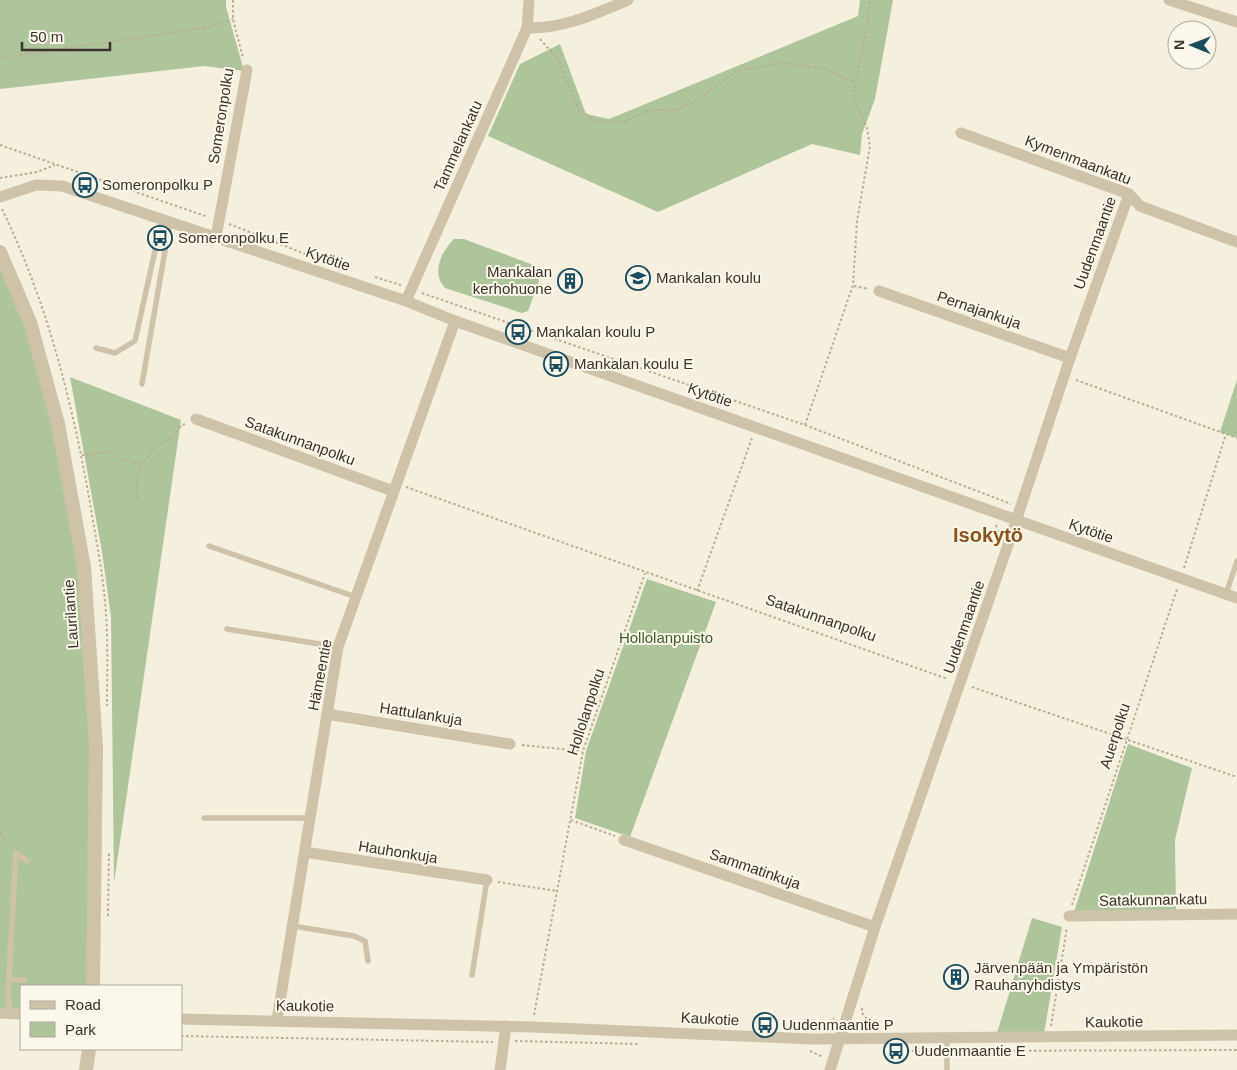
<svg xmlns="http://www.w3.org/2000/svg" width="1237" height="1070" font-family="Arial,sans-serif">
	<rect width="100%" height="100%" fill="#f5efde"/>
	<!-- green -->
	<g fill="#aec59c">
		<path d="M0,0h226v7l18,64 -40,-5 -204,23z"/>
		<path d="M860,0h33l-18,99 -13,35 -2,21 -48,-11 -154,68 -170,-76 32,-72 40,-20 26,70 23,5 249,-103z"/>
		<path d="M454,239h10l72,27 3,15 -11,30 -6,2 -77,-25c-14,-15 -4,-36 9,-49z"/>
		<path d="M0,252l30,70 54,245 12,180 -3,239h-72v28l-21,-1z"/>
		<path d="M70,377l111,43 -67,463 -3,-266 -9,-65z"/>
		<path d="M1237,380v58l-17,-6z"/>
		<path d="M647,579l69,23 -86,235 -55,-19 11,-67z"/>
		<path d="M1128,744l64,24 -17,72 1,71 -102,1z"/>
		<path d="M1032,918l30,9 -18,107 -47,-1z"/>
	</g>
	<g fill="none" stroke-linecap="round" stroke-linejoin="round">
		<!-- path -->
		<g stroke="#baac92" stroke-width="2" stroke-dasharray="2.5 2.5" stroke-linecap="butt">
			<path d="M233,0v19l10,39"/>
			<path d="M540,39l19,22 20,49 18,11 27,1 26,-12h25l16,-6 46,-33 45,-8 44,6 29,14"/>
			<path d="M0,58l209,-31 24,-8"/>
			<path d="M0,145l208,72"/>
			<path d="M0,178l37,-6 18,-7"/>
			<path d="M2,209c45,93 70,192 88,294 6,37 14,75 16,112 2,30 1,61 1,91"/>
			<path d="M229,224l84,33"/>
			<path d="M375,277l26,8"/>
			<path d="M854,286l15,3"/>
			<path d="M422,293l383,132 206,79"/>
			<path d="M1076,380l161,58"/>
			<path d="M805,425l48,-140 4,-64 13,-75 -3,-18 -14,-32 14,-69 3,-27"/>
			<path d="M82,455l26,-3 13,7 20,5 16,-18 18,-11 6,-10 5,-1"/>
			<path d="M406,487l542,192"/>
			<path d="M137,498v-23l4,-11"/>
			<path d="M996,525l3,10"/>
			<path d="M1184,568l42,-134"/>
			<path d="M697,591l55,-153"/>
			<path d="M972,687l265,90"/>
			<path d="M522,745l60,6"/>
			<path d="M571,820l44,16"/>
			<path d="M0,833l11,12"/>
			<path d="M498,882l59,9"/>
			<path d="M1072,905l105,-316"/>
			<path d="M108,916l1,-65"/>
			<path d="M862,1008v5l5,6 -1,7"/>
			<path d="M534,1015l49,-264 62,-178"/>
			<path d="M1051,1026l16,-99"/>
			<path d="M813,1028v-3h10l11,-7"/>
			<path d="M181,1036l312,6"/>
			<path d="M515,1041l125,3"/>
			<path d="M810,1051l13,6"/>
			<path d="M902,1051h38"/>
			<path d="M954,1051l283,-1"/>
		</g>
		<!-- service -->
		<g stroke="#cec2a8" stroke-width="5.5">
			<path d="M96,348l19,5 20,-12 27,-122"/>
			<path d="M142,384l28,-162"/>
			<path d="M209,546l147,51"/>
			<path d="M1226,594l11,-33"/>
			<path d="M227,629l111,18"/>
			<path d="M204,818h106"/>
			<path d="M16,853l11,8"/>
			<path d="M293,926l61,10 11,5 3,20"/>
			<path d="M472,975l15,-95"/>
			<path d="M9,979l15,1"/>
			<path d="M10,1013l-2,-19 8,-141"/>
			<path d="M947,1039v31"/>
		</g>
		<!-- minor -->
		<g stroke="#cec2a8" stroke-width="11">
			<path d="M1169,0l68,22"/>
			<path d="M527,28c36,1 68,-14 101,-28"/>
			<path d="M961,133l168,61 11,12 97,36"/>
			<path d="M0,197l36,-12 26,1 344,115 49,20 782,277"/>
			<path d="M216,237l31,-167"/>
			<path d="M879,291l191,67"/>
			<path d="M406,301l121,-273 2,-28"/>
			<path d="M196,419l197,72"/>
			<path d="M327,714l183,30"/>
			<path d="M624,840l251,87"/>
			<path d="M305,852l182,28"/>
			<path d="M1069,916l168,-2"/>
			<path d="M0,1013l21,1"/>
			<path d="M181,1019l353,8 278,12 425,-4"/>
			<path d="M277,1020l61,-373 117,-326"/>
			<path d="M500,1070l6,-44"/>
			<path d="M830,1070l45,-143 134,-385 61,-184 59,-164"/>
		</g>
		<!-- tertiary -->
		<g stroke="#cec2a8" stroke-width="14">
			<path d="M0,252l30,70 28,102 26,143 12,180 -3,239"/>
			<path d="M86,1070l3,-21"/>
		</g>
	</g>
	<!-- icons -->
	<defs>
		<symbol id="bus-ring" viewBox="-11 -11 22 22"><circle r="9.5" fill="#fbf8eb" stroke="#1a4c60" stroke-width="1.5"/><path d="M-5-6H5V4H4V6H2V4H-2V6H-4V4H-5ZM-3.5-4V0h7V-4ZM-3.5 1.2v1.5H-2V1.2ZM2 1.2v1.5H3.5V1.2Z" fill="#1a4c60"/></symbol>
		<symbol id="school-ring" viewBox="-11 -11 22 22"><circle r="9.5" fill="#fbf8eb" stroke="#1a4c60" stroke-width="1.5"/><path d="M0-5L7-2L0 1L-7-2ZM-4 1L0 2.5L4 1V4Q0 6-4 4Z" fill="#1a4c60"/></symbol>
		<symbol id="building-ring" viewBox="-11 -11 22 22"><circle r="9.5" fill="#fbf8eb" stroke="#1a4c60" stroke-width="1.5"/><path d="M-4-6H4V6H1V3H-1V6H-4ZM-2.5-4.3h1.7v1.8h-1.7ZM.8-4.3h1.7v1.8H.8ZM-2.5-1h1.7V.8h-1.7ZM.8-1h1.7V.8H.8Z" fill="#1a4c60"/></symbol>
	</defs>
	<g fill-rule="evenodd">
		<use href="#bus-ring" x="71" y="171" width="28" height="28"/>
		<use href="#bus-ring" x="146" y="224" width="28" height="28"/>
		<use href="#school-ring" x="624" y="264" width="28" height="28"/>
		<use href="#building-ring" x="556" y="267" width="28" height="28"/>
		<use href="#bus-ring" x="504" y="318" width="28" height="28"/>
		<use href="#bus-ring" x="542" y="350" width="28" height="28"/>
		<use href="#building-ring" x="942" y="963" width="28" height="28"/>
		<use href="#bus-ring" x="751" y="1011" width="28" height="28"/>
		<use href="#bus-ring" x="882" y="1037" width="28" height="28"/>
	</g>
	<g text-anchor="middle" stroke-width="4" stroke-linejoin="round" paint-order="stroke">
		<!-- street labels -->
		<g font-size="15" fill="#3b3229" stroke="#fbf8eb">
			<text transform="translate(221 116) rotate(-81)" y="5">Someronpolku</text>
			<text transform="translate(458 146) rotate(-66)" y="5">Tammelankatu</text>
			<text transform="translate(1078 160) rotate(21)" y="5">Kymenmaankatu</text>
			<text transform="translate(1095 243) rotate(-70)" y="5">Uudenmaantie</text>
			<text transform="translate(328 259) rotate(19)" y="5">Kytötie</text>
			<text transform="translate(979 310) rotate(19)" y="5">Pernajankuja</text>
			<text transform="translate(710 395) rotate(19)" y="5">Kytötie</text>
			<text transform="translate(300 441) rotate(20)" y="5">Satakunnanpolku</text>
			<text transform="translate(1091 531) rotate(19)" y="5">Kytötie</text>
			<text transform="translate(71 614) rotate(-94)" y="5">Laurilantie</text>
			<text transform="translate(821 618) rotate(19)" y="5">Satakunnanpolku</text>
			<text transform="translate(964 627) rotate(-71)" y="5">Uudenmaantie</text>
			<text transform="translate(320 675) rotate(-79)" y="5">Hämeentie</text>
			<text transform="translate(586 712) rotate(-72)" y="5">Hollolanpolku</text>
			<text transform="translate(421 714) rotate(9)" y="5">Hattulankuja</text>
			<text transform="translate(1115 736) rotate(-72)" y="5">Auerpolku</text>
			<text transform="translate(398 852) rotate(9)" y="5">Hauhonkuja</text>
			<text transform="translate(755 869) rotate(19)" y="5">Sammatinkuja</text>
			<text transform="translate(1153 900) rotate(-1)" y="5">Satakunnankatu</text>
			<text transform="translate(305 1006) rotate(1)" y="5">Kaukotie</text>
			<text transform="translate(710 1019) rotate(3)" y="5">Kaukotie</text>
			<text transform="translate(1114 1022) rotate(-1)" y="5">Kaukotie</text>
		</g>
		<!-- poi labels -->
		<g font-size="15" fill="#3b3229" stroke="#fbf8eb" text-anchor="start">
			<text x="102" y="190">Someronpolku P</text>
			<text x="178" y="243">Someronpolku E</text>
			<text x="552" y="277" text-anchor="end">Mankalan<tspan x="552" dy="17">kerhohuone</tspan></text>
			<text x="656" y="283">Mankalan koulu</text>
			<text x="536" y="337">Mankalan koulu P</text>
			<text x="574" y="369">Mankalan koulu E</text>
			<text x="974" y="973">Järvenpään ja Ympäristön<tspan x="974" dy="17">Rauhanyhdistys</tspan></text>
			<text x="782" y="1030">Uudenmaantie P</text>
			<text x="914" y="1056">Uudenmaantie E</text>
		</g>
		<!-- park labels -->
		<g font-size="15" fill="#3e5b2a" stroke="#fbf8eb">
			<text x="666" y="643">Hollolanpuisto</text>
		</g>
		<!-- district labels -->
		<g font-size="20" font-weight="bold" fill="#91511a" stroke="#fbf8eb">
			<text x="988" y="542">Isokytö</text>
		</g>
	</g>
	<!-- legend -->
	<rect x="20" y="985" width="162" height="65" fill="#fbf8eb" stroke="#aea99d"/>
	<rect x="30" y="1001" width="25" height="8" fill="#cec2a8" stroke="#aea99d"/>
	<text x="65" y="1010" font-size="15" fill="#3b3229">Road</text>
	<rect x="30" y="1022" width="25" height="15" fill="#aec59c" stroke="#aea99d"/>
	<text x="65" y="1035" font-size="15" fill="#3b3229">Park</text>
	<!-- north arrow -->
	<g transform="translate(1192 45) rotate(271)"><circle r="24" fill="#fbf8eb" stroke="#aea99d"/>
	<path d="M0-4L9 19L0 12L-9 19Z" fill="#1a4c60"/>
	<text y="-8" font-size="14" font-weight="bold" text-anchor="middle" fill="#3b3229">N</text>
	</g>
	<!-- scale -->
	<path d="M22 42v8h88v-8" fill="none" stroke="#3b3229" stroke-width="2.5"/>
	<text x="30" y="42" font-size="15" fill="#3b3229" stroke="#fbf8eb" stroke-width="4" paint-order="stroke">50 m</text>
</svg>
